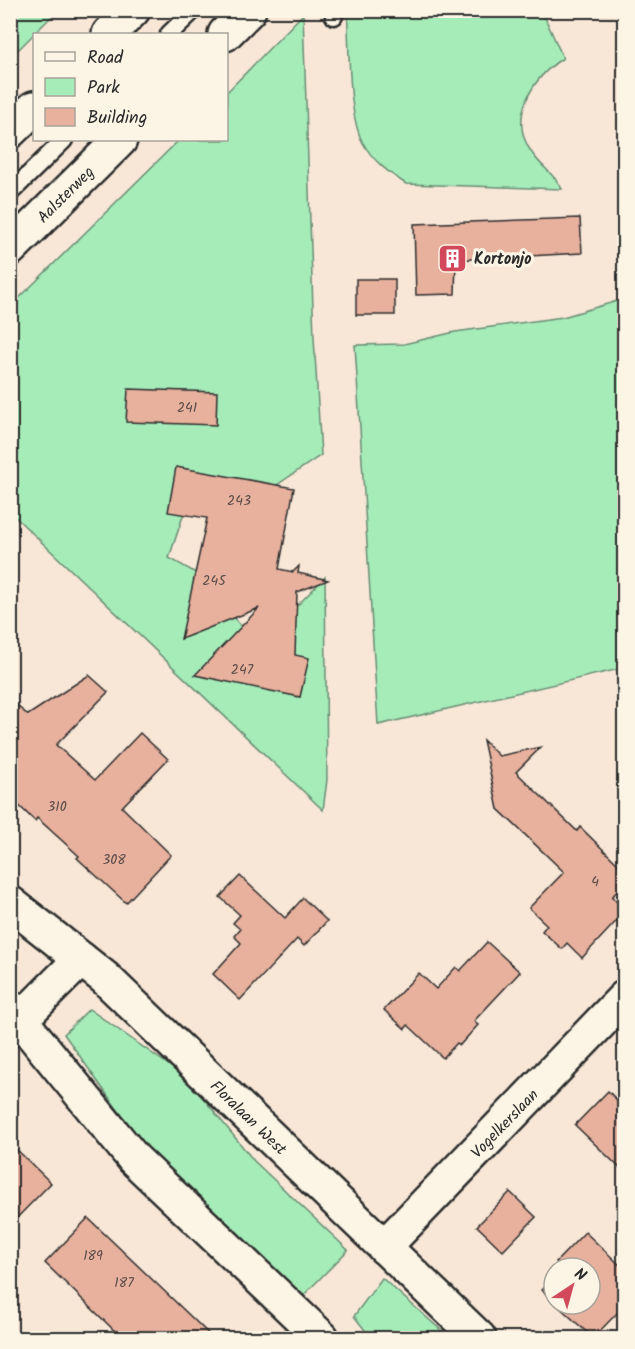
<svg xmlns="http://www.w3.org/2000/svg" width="635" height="1349" font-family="Kalam,sans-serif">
	<rect width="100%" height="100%" fill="#f8e7d7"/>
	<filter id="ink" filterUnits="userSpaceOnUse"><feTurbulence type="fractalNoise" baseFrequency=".0167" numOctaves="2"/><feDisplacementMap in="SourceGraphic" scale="12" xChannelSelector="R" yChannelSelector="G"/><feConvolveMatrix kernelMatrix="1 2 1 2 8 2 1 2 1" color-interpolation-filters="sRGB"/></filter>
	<g filter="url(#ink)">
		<!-- green -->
		<g fill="#a6ecb9" stroke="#688c72" stroke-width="1.5">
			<path d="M11,10h46v1l-46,46z"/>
			<path d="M347,11h195l21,47c-31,20 -56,60 -31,95 9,14 22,20 30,36l-156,-5c-17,-11 -33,-23 -43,-41 -16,-29 -13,-98 -16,-132z"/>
			<path d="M303,14l11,324 7,117 -56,38 -69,-16 -27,81 63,35 -12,10 39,42 66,-68 2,203 -4,30 -312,-297 -1,-206 169,-167h47l1,-48z"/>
			<path d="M624,299v369l-246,57 -23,-380 49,-1 51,-12 108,-15z"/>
			<path d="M89,1009l98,69 67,83 94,89 -51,52 -87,-95 -63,-56 -83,-117z"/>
			<path d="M382,1278l68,60h-79l-17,-22z"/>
		</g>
		<!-- building -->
		<g fill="#e8b19e" stroke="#2b2b2b" stroke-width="1.5">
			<path d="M580,218l2,35 -126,7 -1,34 -39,1 -2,-71z"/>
			<rect x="356" y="279" width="39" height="36"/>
			<path d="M128,389l89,3 -1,33 -90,-3z"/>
			<path d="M176,467l118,21 -15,81 14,3 6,-6 -1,7 30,7 -31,12 -2,63 14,3 -9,39 -105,-22 64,-67 -78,31 26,-121 -39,-6z"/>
			<path d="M89,675l19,17 -52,53 39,35 45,-47 28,26 -46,48 49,48 -45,48 -49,-45 2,-2 -42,-38 -2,3 -25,-24v-97l18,15z"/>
			<path d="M483,740l16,16 42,-9 -25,25 61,59 3,-4 44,43v13l-12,14 12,12v4l-42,45 -15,-15 -5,6 -20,-18 5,-6 -18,-17 35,-36 -66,-63z"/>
			<path d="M240,876l45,42 18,-20 24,23 -23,25 -7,-7 -57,61 -27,-26 28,-31 -7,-7 6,-7 -7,-6 7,-8 -20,-18z"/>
			<path d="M487,942l33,30 -46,49 4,4 -18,20 -3,-2 -14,15 -35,-33 -3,4 -21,-19 35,-37 17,16 20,-22 4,4z"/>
			<path d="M608,1091l16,16v65l-49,-47z"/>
			<path d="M10,1143l41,40 -41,42z"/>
			<path d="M510,1192l26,25 -33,34 -26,-25z"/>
			<path d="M88,1218l71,68 54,52h-91l-77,-75z"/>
			<path d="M585,1232l39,37v37l-31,32 -37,-34h34v-36h-27l-7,-6z"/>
			<path d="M554,1278v24l-12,-12z"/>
		</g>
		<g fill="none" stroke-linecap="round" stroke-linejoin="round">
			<defs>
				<g id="lane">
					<path d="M334,10v6"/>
					<path d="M169,34l25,-24"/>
					<path d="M10,193l54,-53"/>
				</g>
				<g id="street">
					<path d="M10,1030l71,-71"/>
					<path d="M384,1247l240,-249"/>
				</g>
				<g id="secondary">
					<path d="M109,34l24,-24"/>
					<path d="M225,34l24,-24"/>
					<path d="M10,131l24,-23"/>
					<path d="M10,249l110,-109"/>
					<path d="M10,903l95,75 374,360"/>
					<path d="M10,1007l124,152 188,179"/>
				</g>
			</defs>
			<!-- lane casing -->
			<use href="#lane" stroke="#2b2b2b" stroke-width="21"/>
			<!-- street casing -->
			<use href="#street" stroke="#2b2b2b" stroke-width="38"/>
			<!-- secondary casing -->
			<use href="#secondary" stroke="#2b2b2b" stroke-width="38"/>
			<!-- lane -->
			<use href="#lane" stroke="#fcf5e5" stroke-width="16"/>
			<!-- street -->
			<use href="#street" stroke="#fcf5e5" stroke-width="33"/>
			<!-- secondary -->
			<use href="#secondary" stroke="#fcf5e5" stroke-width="33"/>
		</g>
	</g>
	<!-- icons -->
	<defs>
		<symbol id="building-square" viewBox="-11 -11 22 22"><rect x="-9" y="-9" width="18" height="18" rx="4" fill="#d1495b" stroke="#fcf5e5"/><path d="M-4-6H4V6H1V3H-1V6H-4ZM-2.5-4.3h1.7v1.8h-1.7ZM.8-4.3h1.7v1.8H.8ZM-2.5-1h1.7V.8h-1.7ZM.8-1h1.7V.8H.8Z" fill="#fff"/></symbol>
	</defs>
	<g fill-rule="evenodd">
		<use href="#building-square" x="436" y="242" width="33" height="33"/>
	</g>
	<g text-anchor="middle" stroke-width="6" stroke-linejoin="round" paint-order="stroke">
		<!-- number labels -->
		<g font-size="14" fill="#5a4c48">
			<text x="187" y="412">241</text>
			<text x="239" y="505">243</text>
			<text x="214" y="585">245</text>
			<text x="242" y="674">247</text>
			<text x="57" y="811">310</text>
			<text x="114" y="864">308</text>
			<text x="595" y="886">4</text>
			<text x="93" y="1260">189</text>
			<text x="124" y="1287">187</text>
		</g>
		<!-- street labels -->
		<g font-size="16" fill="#2b2b2b" stroke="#fcf5e5">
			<text transform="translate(65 194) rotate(-45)" y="6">Aalsterweg</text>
			<text transform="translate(249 1117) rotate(44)" y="6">Floralaan West</text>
			<text transform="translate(504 1123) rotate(-46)" y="6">Vogelkerslaan</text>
		</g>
		<!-- poi labels -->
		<g font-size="16" font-weight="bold" fill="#2b2b2b" stroke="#fcf5e5" text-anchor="start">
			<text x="474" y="264">Kortonjo</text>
		</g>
	</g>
	<!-- margin -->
	<rect width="635" height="1349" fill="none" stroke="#fcf5e5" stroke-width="36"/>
	<rect x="18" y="18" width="599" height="1313" fill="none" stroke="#2b2b2b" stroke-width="2" filter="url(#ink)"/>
	<!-- legend -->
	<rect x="33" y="33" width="195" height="108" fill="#fcf5e5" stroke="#a8a49b" stroke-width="1.5"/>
	<rect x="45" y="52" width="30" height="9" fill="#fcf5e5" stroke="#a8a49b" stroke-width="1.5"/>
	<text x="87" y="63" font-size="18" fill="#2b2b2b">Road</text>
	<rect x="45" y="78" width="30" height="18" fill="#a6ecb9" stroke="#a8a49b" stroke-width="1.5"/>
	<text x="87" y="93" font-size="18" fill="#2b2b2b">Park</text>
	<rect x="45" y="108" width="30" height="18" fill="#e8b19e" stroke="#a8a49b" stroke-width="1.5"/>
	<text x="87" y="123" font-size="18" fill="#2b2b2b">Building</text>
	<!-- north arrow -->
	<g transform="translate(572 1286) rotate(36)"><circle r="28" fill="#fcf5e5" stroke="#a8a49b" stroke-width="1.5"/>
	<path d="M0-4.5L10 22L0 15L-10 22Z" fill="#d1495b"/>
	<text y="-9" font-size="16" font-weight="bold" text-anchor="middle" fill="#2b2b2b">N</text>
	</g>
</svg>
